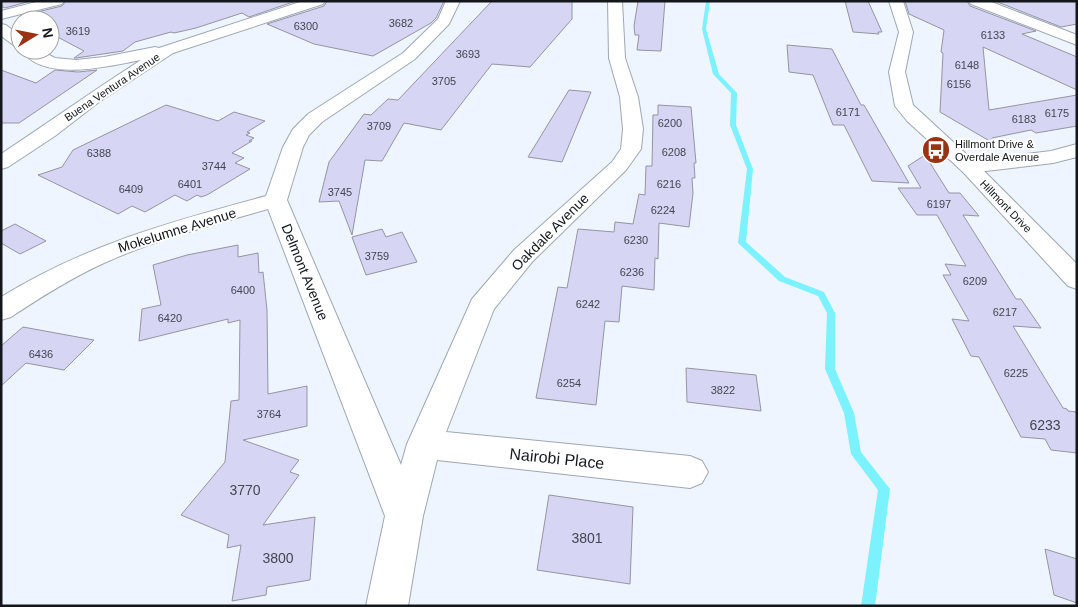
<svg xmlns="http://www.w3.org/2000/svg" width="1078" height="607" font-family="Arial,sans-serif">
	<rect width="100%" height="100%" fill="#eff5fe"/>
	<g fill="none" stroke-linecap="round" stroke-linejoin="round">
		<!-- stream -->
		<path fill="#7bf2fd" fill-rule="evenodd" d="M706,1h4l-4,28 13,45 18,19 -1,32 17,44 -7,73 39,35 39,15 1,2 10,19v56l19,44 7,39 29,37 -15,117h-14l17,-116 -27,-36 -7,-41 -19,-44 2,-56 -9,-17 -39,-15 -41,-38 9,-74 -17,-44 1,-32 -18,-19 -11,-45z"/>
	</g>
	<!-- building -->
	<g fill="#d6d5f4" stroke="#9494a3">
		<path d="M1,1h30l-26,7 -4,-2z"/>
		<path d="M66,1h230l-47,16 -7,-4 -46,15 -22,5 -3,-1 -36,10 -12,9 -47,7h-2l10,-7 -34,-18v-13h-23l-7,-4 42,-10z"/>
		<path d="M327,1h117l-8,17 -5,5 -58,33 -59,-12 -47,-20 57,-18z"/>
		<path d="M492,1h80v18l-42,48 -38,-3 -51,66 -37,-7 -22,38 -17,-1 -13,75 -13,-34 -20,1 10,-40 35,-48 7,1 17,-16 10,1z"/>
		<path d="M638,1h27l-4,50 -24,-1 2,-15h-4l-1,-9z"/>
		<path d="M845,1h23l14,31h-4l1,2 -26,-2z"/>
		<path d="M905,1h62l3,5 66,25 -14,3 55,23v33l-94,-43 6,63 88,-15v31l-41,7 -5,-3 -39,8 1,5 -53,-31 3,-59 -2,-1 3,-22 -35,-16z"/>
		<path d="M995,1h82v23l-16,3z"/>
		<path d="M787,45l45,4 29,56h3l45,78 -37,-2 -28,-56h-11l-20,-50 -24,-3z"/>
		<path d="M1,70l35,13 19,-13 23,2 19,-2 -78,53h-18z"/>
		<path d="M569,90l22,2 -29,70 -34,-5z"/>
		<path d="M166,105l52,16 16,-9 31,9 -18,11 3,1 -4,2 8,3 -5,3h3l-20,12 12,5 -9,5 15,6 -43,26 -6,2 -4,-2 -10,6 -12,-6 -30,17 -13,-6 -14,8 -80,-39 24,-8 11,-17z"/>
		<path d="M658,105l33,2 5,56h-2l1,15h-3l1,15 -4,34 -30,-4 -1,36 -3,-1 -1,32 -32,-4 -3,36 -14,-1 -9,84 -60,-7 22,-111 9,1 11,-59 36,3 1,-10 18,2 6,-30 6,1 1,-29h6l1,-51h5z"/>
		<path d="M925,155l24,38h11l19,23 -16,-1 53,84h5l20,29 -28,-2 50,82 4,1 1,2 9,1v41l-26,-3 -6,-11 -24,-2 -42,-80 -8,-1 -19,-37 17,2 -26,-46h8l-6,-11 21,2 -29,-51h-20l-19,-27h23l-13,-22z"/>
		<path d="M15,224l31,17 -26,13 -19,-11v-12z"/>
		<path d="M382,229l4,8 16,-5 15,30 -51,13 -14,-38z"/>
		<path d="M238,245v12l20,-4 1,20 4,-1 4,38 1,84 39,-8v40l-64,14 56,20 -9,12 9,3 -36,50 52,-8 -5,63 -43,7 -1,8 -34,6 9,-56 -14,3 2,-13 -48,-20 44,-53 6,-61 8,-1 1,-80 -12,3v-4l-89,22 3,-32 19,-4 -8,-40 34,-10z"/>
		<path d="M23,327l71,13 -30,30 -38,-7 -25,23v-40z"/>
		<path d="M686,368l70,7 5,36 -74,-9z"/>
		<path d="M549,495l84,12 -3,77 -93,-14z"/>
		<path d="M1045,549l32,10v44l-23,-8z"/>
	</g>
	<g fill="none" stroke-linecap="round" stroke-linejoin="round">
		<defs>
			<g id="minor">
				<path d="M40,1h24l-2,3 -61,15v-8z"/>
				<path d="M303,1h22l-2,3 -150,49 -74,49 -44,34 -47,31 -7,2v-15c47,-31 93,-64 140,-94 -32,6 -97,23 -120,-10h18l16,8 21,2 28,-3 51,-10 4,1z"/>
				<path d="M446,1h14l-11,23 -34,35 -93,63 -13,13 -6,12 -16,53 114,265 6,-21 65,-145 42,-49 98,-88 9,-13 2,-20 -3,-32 -11,-39 -1,-57h14l3,57 13,39 5,32 -2,20 -15,21 -94,92 -38,47 -48,123 244,24 12,5 6,11 -6,11 -12,5 -253,-28 -14,56 -15,90h-42l19,-90 -117,-307c-55,16 -111,30 -164,54 -33,15 -63,34 -93,54l-10,3v-23c87,-53 169,-75 265,-101l17,-49 10,-18 15,-15 95,-61 35,-34z"/>
				<path d="M1,24l5,1 14,11v12l-5,-2 -14,-10z"/>
				<path d="M1077,144v13l-24,6 -84,10 -7,-2 -4,-4 4,-4 7,-2 82,-10z"/>
			</g>
			<g id="tertiary">
				<path d="M889,1h14l10,31 -8,40 8,33 63,58 101,101v25l-9,-3 -106,-115 -55,-50 -12,-15 -6,-34 10,-40z"/>
				<path d="M969,1h20l88,34v10l-106,-41z"/>
			</g>
		</defs>
		<!-- minor casing -->
		<use href="#minor" stroke="#9ea7b5" stroke-width="2"/>
		<!-- tertiary casing -->
		<use href="#tertiary" stroke="#9ea7b5" stroke-width="2"/>
		<!-- minor -->
		<use href="#minor" fill="#fff" fill-rule="evenodd"/>
		<!-- tertiary -->
		<use href="#tertiary" fill="#fff" fill-rule="evenodd"/>
	</g>
	<!-- icons -->
	<defs>
		<symbol id="bus-disc" viewBox="-11 -11 22 22"><circle r="9.5" fill="#9a3314" stroke="#fff"/><path d="M-5-6H5V4H4V6H2V4H-2V6H-4V4H-5ZM-3.5-4V0h7V-4ZM-3.5 1.2v1.5H-2V1.2ZM2 1.2v1.5H3.5V1.2Z" fill="#fff"/></symbol>
	</defs>
	<g fill-rule="evenodd">
		<use href="#bus-disc" x="920" y="134" width="32" height="32"/>
	</g>
	<g text-anchor="middle" stroke-width="4" stroke-linejoin="round" paint-order="stroke">
		<!-- number labels -->
		<g font-size="11" fill="#444651">
			<text x="401" y="27">3682</text>
			<text x="306" y="30">6300</text>
			<text x="78" y="35">3619</text>
			<text x="993" y="39">6133</text>
			<text x="468" y="58">3693</text>
			<text x="967" y="69">6148</text>
			<text x="444" y="85">3705</text>
			<text x="959" y="88">6156</text>
			<text x="848" y="116">6171</text>
			<text x="1057" y="117">6175</text>
			<text x="1024" y="123">6183</text>
			<text x="670" y="127">6200</text>
			<text x="379" y="130">3709</text>
			<text x="674" y="156">6208</text>
			<text x="99" y="157">6388</text>
			<text x="214" y="170">3744</text>
			<text x="190" y="188">6401</text>
			<text x="669" y="188">6216</text>
			<text x="131" y="193">6409</text>
			<text x="340" y="196">3745</text>
			<text x="939" y="208">6197</text>
			<text x="663" y="214">6224</text>
			<text x="636" y="244">6230</text>
			<text x="377" y="260">3759</text>
			<text x="632" y="276">6236</text>
			<text x="975" y="285">6209</text>
			<text x="243" y="294">6400</text>
			<text x="588" y="308">6242</text>
			<text x="1005" y="316">6217</text>
			<text x="170" y="322">6420</text>
			<text x="41" y="358">6436</text>
			<text x="1016" y="377">6225</text>
			<text x="569" y="387">6254</text>
			<text x="723" y="394">3822</text>
			<text x="269" y="418">3764</text>
		</g>
		<!-- far-street labels -->
		<g font-size="11" fill="#13161b" stroke="#fff">
			<text transform="translate(112 87) rotate(-34)" y="4">Buena Ventura Avenue</text>
			<text transform="translate(1006 206) rotate(46)" y="4">Hillmont Drive</text>
		</g>
		<!-- far-poi labels -->
		<g font-size="11" fill="#13161b" stroke="#fff" text-anchor="start">
			<text x="955" y="148">Hillmont Drive &amp;<tspan x="955" dy="13">Overdale Avenue</tspan></text>
		</g>
		<!-- street labels -->
		<g font-size="14" fill="#13161b" stroke="#fff">
			<text transform="translate(177 230) rotate(-17)" y="5">Mokelumne Avenue</text>
			<text transform="translate(550 232) rotate(-45)" y="5">Oakdale Avenue</text>
			<text transform="translate(305 272) rotate(68)" y="5">Delmont Avenue</text>
		</g>
		<!-- near-number labels -->
		<g font-size="14" fill="#444651">
			<text x="1045" y="430">6233</text>
			<text x="245" y="495">3770</text>
			<text x="587" y="543">3801</text>
			<text x="278" y="563">3800</text>
		</g>
		<!-- near-street labels -->
		<g font-size="16" fill="#13161b" stroke="#fff">
			<text transform="translate(557 458) rotate(6)" y="6">Nairobi Place</text>
		</g>
	</g>
	<!-- border -->
	<rect width="1078" height="607" fill="none" stroke="#13161b" stroke-width="5"/>
	<!-- north arrow -->
	<g transform="translate(35 35) rotate(80)"><circle r="24" fill="#ffffff" stroke="#a1a2a4"/>
	<path d="M0-4L9 19L0 12L-9 19Z" fill="#9a3314"/>
	<text y="-8" font-size="14" font-weight="bold" text-anchor="middle" fill="#13161b">N</text>
	</g>
</svg>
